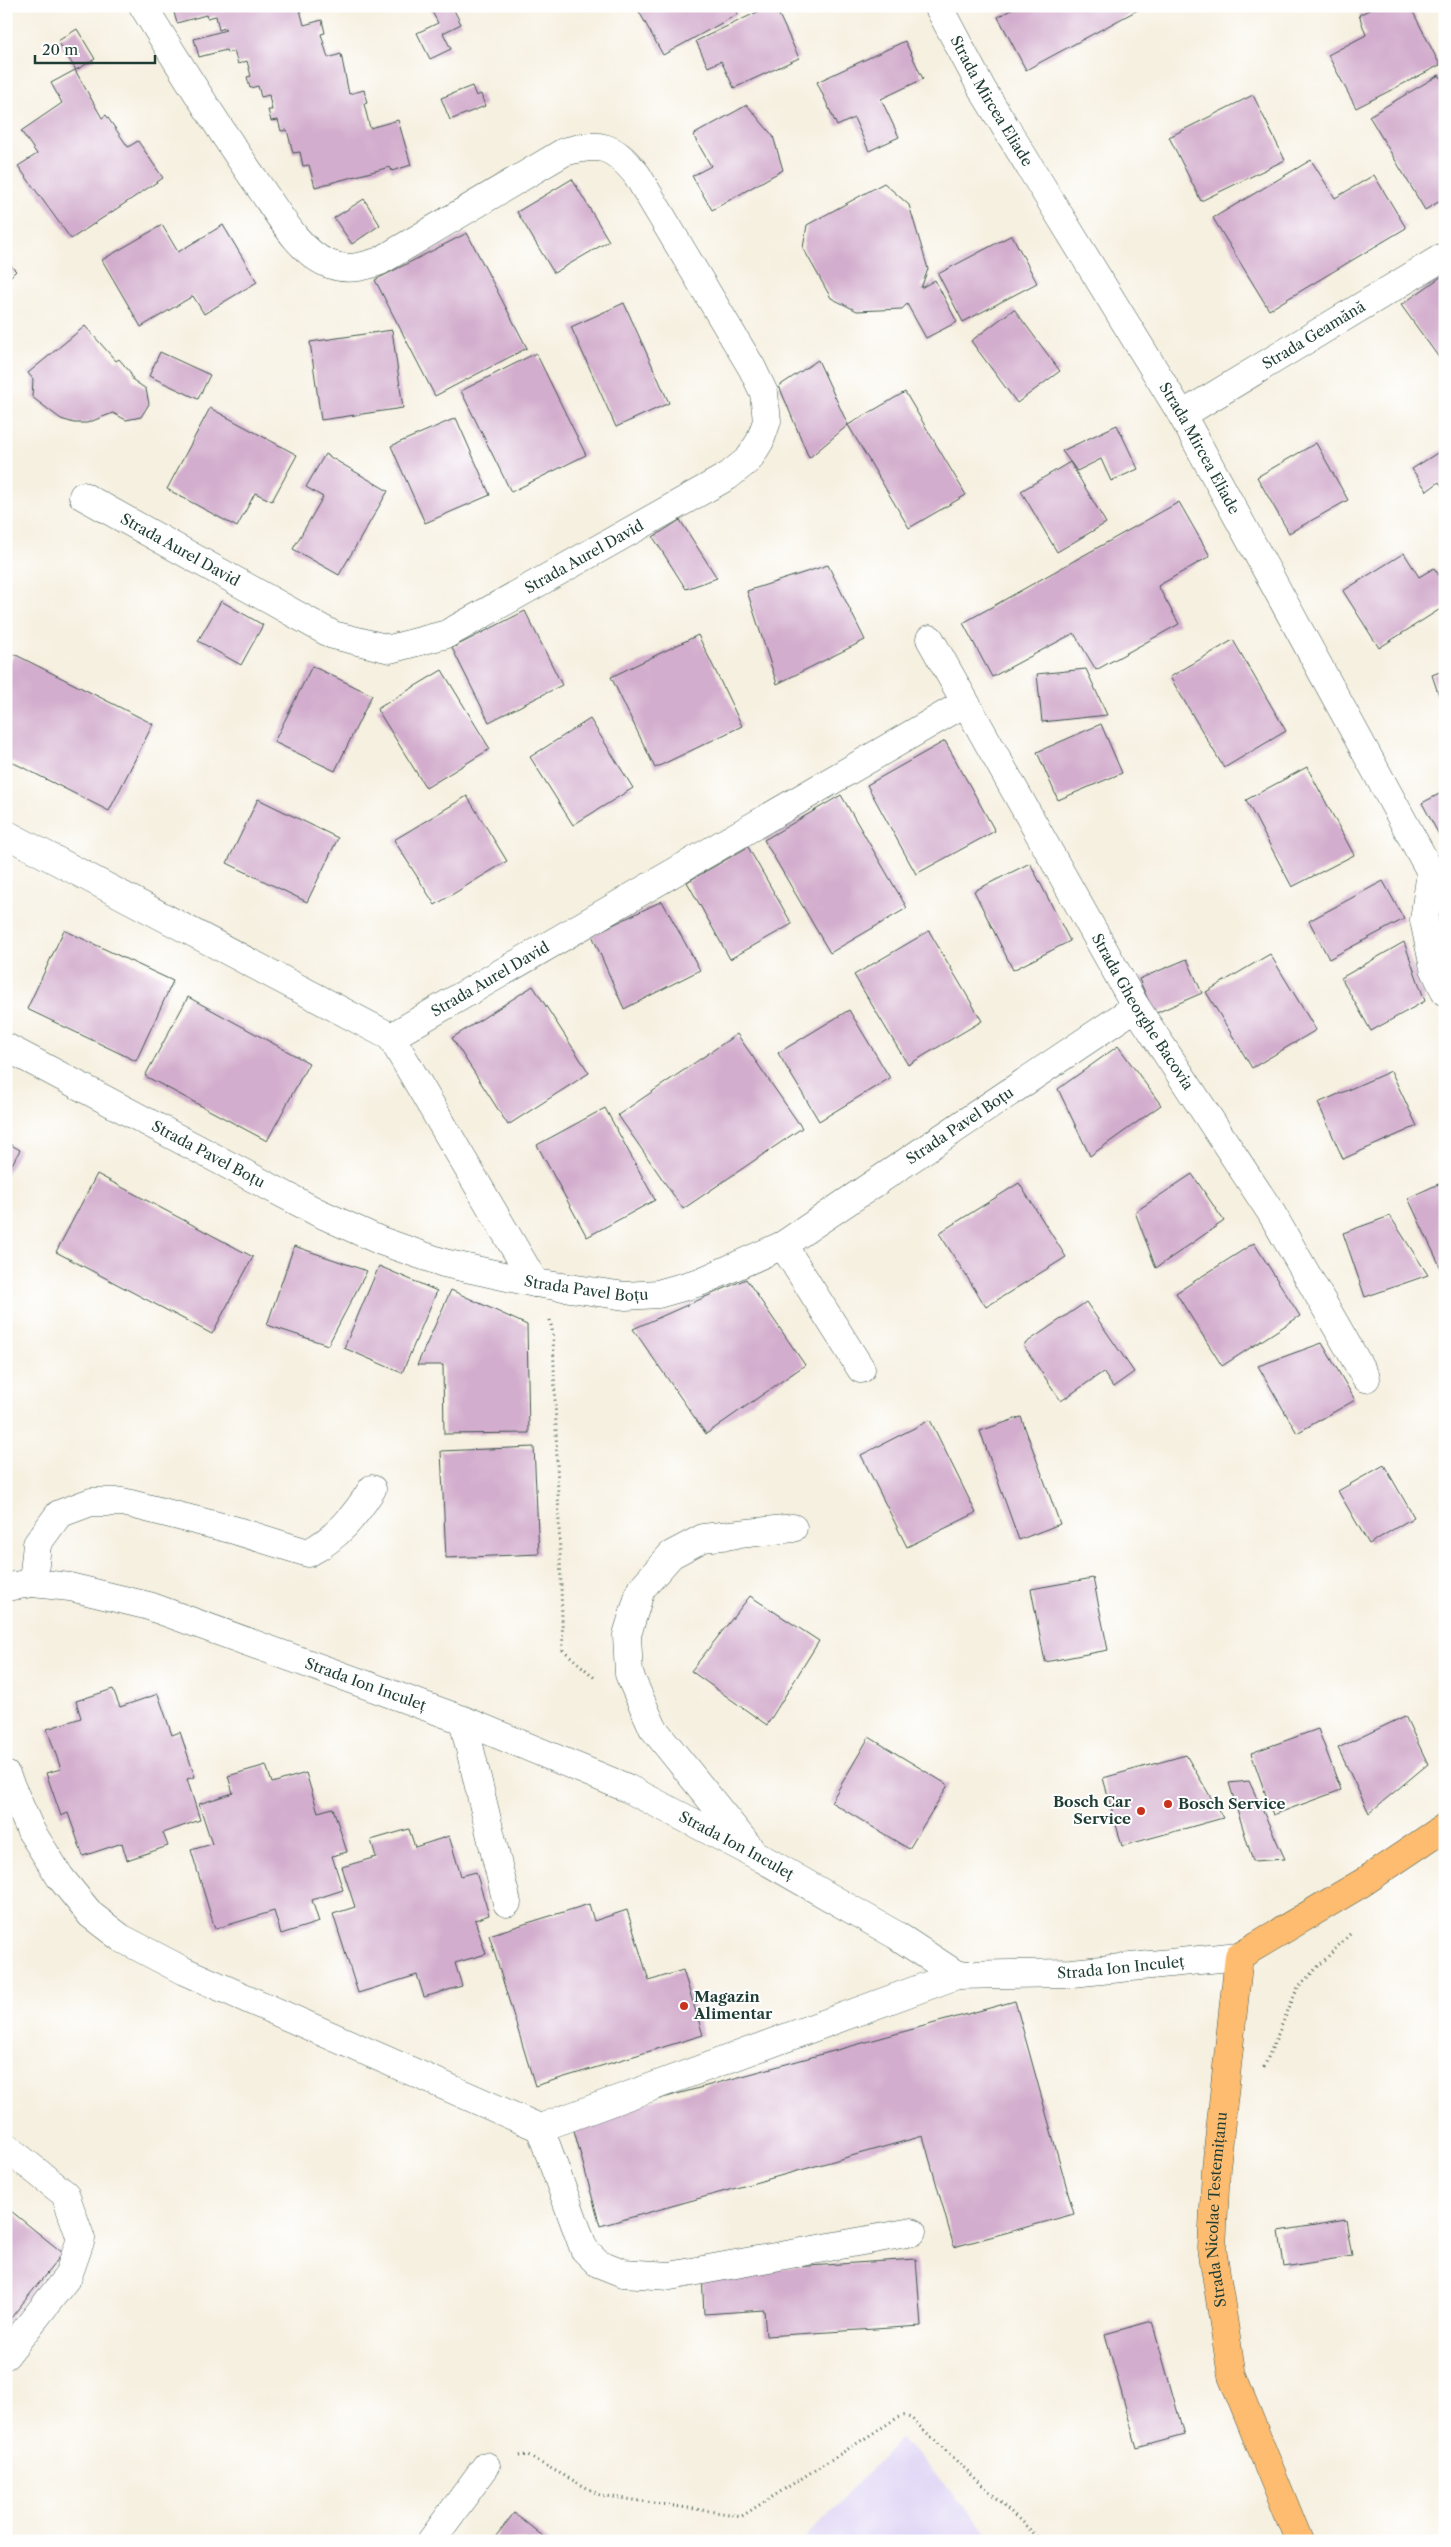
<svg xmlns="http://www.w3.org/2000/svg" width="1451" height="2547" font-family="'Libre Caslon Text',serif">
	<rect width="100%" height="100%" fill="#fff"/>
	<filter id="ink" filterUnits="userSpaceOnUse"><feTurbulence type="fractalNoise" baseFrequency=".02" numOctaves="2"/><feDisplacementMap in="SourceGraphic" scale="10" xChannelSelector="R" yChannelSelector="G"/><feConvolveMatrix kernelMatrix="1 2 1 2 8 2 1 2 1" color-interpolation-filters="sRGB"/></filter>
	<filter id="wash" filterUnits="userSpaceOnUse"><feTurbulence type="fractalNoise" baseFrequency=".0096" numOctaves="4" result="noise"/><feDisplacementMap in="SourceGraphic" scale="20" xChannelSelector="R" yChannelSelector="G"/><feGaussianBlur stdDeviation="1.12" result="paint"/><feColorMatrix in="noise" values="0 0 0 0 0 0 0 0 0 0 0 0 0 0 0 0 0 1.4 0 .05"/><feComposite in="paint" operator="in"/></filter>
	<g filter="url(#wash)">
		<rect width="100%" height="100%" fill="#f6f0e0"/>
		<!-- built -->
		<path fill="#dfd5f5" d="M901,2437l95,104h-193z"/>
		<g id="blocks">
			<!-- building -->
			<g fill="#d3adcd">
				<path d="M172,6h127l5,19 18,-5 3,13 -4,1 7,24 13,-4 8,40 15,-4 3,13 -3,1 6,24 28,-8 13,45 -19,6 -2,-4 -75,20 -6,-22 -6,1 -3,-14 -7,1 -6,-23 -6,1 -3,-11 -7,1 -3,-11h4l-3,-15 -8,2 -3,-11 -8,2 -3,-11 4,-1 -4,-15 -9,3 -4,-13 -7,2 -1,-3 -27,7 -5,-18 32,-9 -1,-2 -6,2 -3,-14 -9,2 -1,-3 -29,8z"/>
				<path d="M429,6h23l9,18 -18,9 8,16 -21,10 -13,-26 21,-10z"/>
				<path d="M636,6h97l5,8 -75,41z"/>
				<path d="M770,6h5l24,52 -65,30 -13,-27 -13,6 -12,-26z"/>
				<path d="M1018,6h127l-119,64 -28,-53z"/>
				<path d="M1377,6h33l30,59 -84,43 -28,-53 38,-20 -7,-20z"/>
				<path d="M77,29l18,30 -19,11 -18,-29z"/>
				<path d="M905,41l18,38 -42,20 18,38 -30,14 -15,-33 -17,8 -20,-44z"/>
				<path d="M75,70l27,48 4,-3 22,32 10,-6 25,37 -92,61 -53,-73 19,-12 -16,-23 41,-28 -11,-20z"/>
				<path d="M1439,75l6,9v114l-20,12 -56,-94z"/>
				<path d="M472,86l4,10 5,-2 4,12 -35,14 -9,-22z"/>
				<path d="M1253,95l32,65 -84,41 -32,-64z"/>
				<path d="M747,105l26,31 10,34 -71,40 -20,-34 19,-10 -18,-31z"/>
				<path d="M1311,160l24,38 39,-23 32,53 -137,82 -56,-92z"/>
				<path d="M572,179l37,62 -55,32 -37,-61z"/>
				<path d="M884,183l25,22 19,64 -7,19 14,-8 22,42 -31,16 -19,-34 -5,5 -45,2 -26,-13 -28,-50 4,-23z"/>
				<path d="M364,199l16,26 -28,19 -18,-26z"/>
				<path d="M162,225l16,27 45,-27 34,57 -53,32 -11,-18 -52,31 -39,-67z"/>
				<path d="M467,233l60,115 -92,48 -60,-116z"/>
				<path d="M1012,235l25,48 -74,39 -25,-48z"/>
				<path d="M6,261l10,10 -10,10z"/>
				<path d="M1445,274v92l-44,-61z"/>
				<path d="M624,303l45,100 -53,24 -45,-100z"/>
				<path d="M1014,309l46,62 -43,32 -46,-62z"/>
				<path d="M85,326l31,35 3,-2 11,13 3,8 13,9 3,15 -8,13 -15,3 -13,-7 -26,10h-13l-13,-4 -29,-22 1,-18 -5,-6z"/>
				<path d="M392,330l11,78 -82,12 -11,-78z"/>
				<path d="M160,352l50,23 -12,24 -49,-23z"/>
				<path d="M536,353l50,102 -75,37 -50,-101z"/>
				<path d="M818,360l30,65 -39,33 -30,-72z"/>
				<path d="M905,392l61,103 -57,33 -61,-103z"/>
				<path d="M210,408l87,47 -25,46 -17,-8 -18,34 -70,-38z"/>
				<path d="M456,418l34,77 -65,28 -34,-77z"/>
				<path d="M1117,425l21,44 -27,12 -10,-22 -24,12 -15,-20z"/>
				<path d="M1316,443l32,57 -59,33 -32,-56z"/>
				<path d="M1445,448v42l-6,-8 -12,9 -15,-22z"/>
				<path d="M325,454l63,37 -49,84 -46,-26 30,-52 -17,-10z"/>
				<path d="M1070,462l36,61 -49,29 -36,-61z"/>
				<path d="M1179,502l31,54 -52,30 21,38 -83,46 -22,-37 -82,44 -29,-54z"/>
				<path d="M680,520l37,58 -31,11 -33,-52z"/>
				<path d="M1404,553l15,24 15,-9 11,16v22l-66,42 -36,-57z"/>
				<path d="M828,565l37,75 -88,44 -30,-93z"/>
				<path d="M221,601l42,24 -22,40 -43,-24z"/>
				<path d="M525,611l37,74 -73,37 -37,-74z"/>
				<path d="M698,635l44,91 -87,42 -44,-91z"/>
				<path d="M1233,640l53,91 -62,37 -54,-91z"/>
				<path d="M14,654l139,70 -44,87 -103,-52v-89z"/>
				<path d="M312,666l60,29 -37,76 -61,-29z"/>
				<path d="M1086,669l21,46 -65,7 -5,-48z"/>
				<path d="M442,670l48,79 -64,39 -49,-79z"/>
				<path d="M1445,670v41h-1l-12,-36z"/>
				<path d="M590,719l43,69 -60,37 -43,-68z"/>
				<path d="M1101,724l21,49 -64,27 -21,-48z"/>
				<path d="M945,741l50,90 -79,43 -49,-89z"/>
				<path d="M1307,767l47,88 -62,32 -46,-87z"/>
				<path d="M1445,791v55l-23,-43z"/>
				<path d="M841,795l66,113 -77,45 -66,-113z"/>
				<path d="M467,796l40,65 -72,44 -41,-65z"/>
				<path d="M258,799l80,39 -31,64 -80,-39z"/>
				<path d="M748,847l44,77 -62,35 -43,-77z"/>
				<path d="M1030,863l40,78 -57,29 -39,-79z"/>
				<path d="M1383,881l21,38 -75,40 -20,-38z"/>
				<path d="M662,901l38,69 -76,39 -32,-74z"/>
				<path d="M64,930l109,51 -37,80 -109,-52z"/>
				<path d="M929,931l53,90 -74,44 -54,-90z"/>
				<path d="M1404,942l21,59 -54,30 -30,-53z"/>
				<path d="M1270,954l46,76 -64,38 -46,-76z"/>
				<path d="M1187,959l15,34 -48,21 -15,-35z"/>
				<path d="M533,986l56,87 -81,52 -56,-87z"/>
				<path d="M188,997l121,66 -42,78 -122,-65z"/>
				<path d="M849,1010l41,68 -71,43 -41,-68z"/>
				<path d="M737,1034l65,94 -119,81 -65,-94z"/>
				<path d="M1118,1046l43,59 -71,51 -32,-67z"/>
				<path d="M1391,1071l26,55 -74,33 -25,-56z"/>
				<path d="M605,1108l50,92 -68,37 -50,-92z"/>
				<path d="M6,1142l14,8 -14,25z"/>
				<path d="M97,1174l156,83 -41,77 -156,-82z"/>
				<path d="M1192,1174l32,47 -68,47 -21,-56z"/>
				<path d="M1445,1181v96l-37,-79z"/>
				<path d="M1019,1183l47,74 -80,50 -47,-74z"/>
				<path d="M1390,1216l38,59 -63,22 -22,-64z"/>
				<path d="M1254,1243l46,73 -78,50 -46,-73z"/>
				<path d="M294,1246l73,25 -39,74 -61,-20z"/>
				<path d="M379,1266l58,25 -35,82 -58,-25z"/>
				<path d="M746,1279l59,86 -99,69 -73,-105z"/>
				<path d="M451,1290l76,35 2,108 -85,1 -1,-69h-26z"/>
				<path d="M1086,1302l48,70 -21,15 -10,-15 -42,29 -38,-56z"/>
				<path d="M1322,1343l33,57 -58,33 -39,-67z"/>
				<path d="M1021,1417l39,107 -41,16 -39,-109z"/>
				<path d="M930,1420l46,93 -69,34 -46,-92z"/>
				<path d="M534,1447l5,107 -93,4 -5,-107z"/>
				<path d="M1384,1465l30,52 -45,27 -31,-53z"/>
				<path d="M1093,1578l15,72 -63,12 -14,-73z"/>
				<path d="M750,1596l69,45 -52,84 -76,-54z"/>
				<path d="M113,1689l7,18 38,-13 14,41 8,-3 15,45 -8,2 13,41 -37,13 5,13 -41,14 -5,-17 -39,13 -15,-43 -7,3 -15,-43 15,-4 -14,-40 34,-11 -5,-17z"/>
				<path d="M1405,1716l23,48 -59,49 -31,-65z"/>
				<path d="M1318,1729l23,61 -68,25 -22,-62z"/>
				<path d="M869,1737l79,48 -39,64 -78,-47z"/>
				<path d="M1186,1755l37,63 -101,28 -19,-68z"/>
				<path d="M266,1765l6,18 34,-10 12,39 15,-4 14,44 -15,4 11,34 -31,10 7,22 -38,12 -7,-23 -59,18 -24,-79 21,-6 -13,-40 34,-11 -5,-17z"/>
				<path d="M1249,1781l36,78 -32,2 -24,-78z"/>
				<path d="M409,1829l6,18 34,-11 12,40 15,-4 13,43 -14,5 11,34 -31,9 7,23 -38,11 -7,-22 -59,18 -25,-79 22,-7 -13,-40 34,-10 -5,-17z"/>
				<path d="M589,1904l5,17 33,-11 22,71 34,-11 20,65 -168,51 -46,-151z"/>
				<path d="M1015,2001l59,213 -120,33 -31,-111 -323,90 -28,-103z"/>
				<path d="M6,2207l57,46 -57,71z"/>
				<path d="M1346,2220l6,36 -68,11 -5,-36z"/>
				<path d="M916,2259l5,67 -155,10 -2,-26 -60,4 -2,-41z"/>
				<path d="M1152,2321l32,114 -47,13 -32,-114z"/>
				<path d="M514,2513l35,28h-57z"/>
			</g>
		</g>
	</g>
	<g filter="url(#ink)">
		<use href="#blocks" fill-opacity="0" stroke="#3f584e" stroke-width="1"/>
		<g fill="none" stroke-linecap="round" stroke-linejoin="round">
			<defs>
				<g id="minor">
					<path id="s1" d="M938,6l44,83 200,326 263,483"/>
					<path id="s2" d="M1182,415l263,-159"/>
					<path id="s3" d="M83,496l250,139 57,14 57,-15 281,-158 21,-17 11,-18 7,-20 -3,-28 -12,-25 -115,-193c-24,-30 -36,-33 -73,-23l-184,109c-17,6 -33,10 -51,3 -28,-10 -52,-52 -68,-75 -42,-60 -80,-121 -118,-183"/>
					<path id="s4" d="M930,639l206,368 136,207 94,164"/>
					<path id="s5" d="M6,834l385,203 574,-334"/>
					<path d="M1431,872l-7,48 10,48 11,24"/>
					<path d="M391,1037l144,246"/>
					<path id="s6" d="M6,1047l311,165 64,29 63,22 91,20 90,13 33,-2 42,-12 83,-37 353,-238"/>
					<path d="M783,1245l78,124"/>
					<path d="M33,1583l4,-39 22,-30 32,-12h32l111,28 74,23c29,-15 47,-37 64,-64"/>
					<path id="s7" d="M6,1587l27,-4 37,4 79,19 314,114 164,68 129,67 140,80 61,40 115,-2 167,-17"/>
					<path d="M463,1720l44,183"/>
					<path d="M6,1775l25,56 29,46 31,38 30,23 63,33 356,157"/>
					<path d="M749,1847l-96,-119 -24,-54 -2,-39 14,-46 30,-34 32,-17 90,-10"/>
					<path d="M540,2128l44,121 14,14 25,10 47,3 242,-44"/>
					<path d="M540,2128l417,-153"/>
					<path d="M6,2147l59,47 16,45 -13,37 -62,79"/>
					<path d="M431,2541l55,-75"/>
				</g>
				<g id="major">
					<path id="s8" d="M1299,2541l-67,-165 -20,-128 4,-80 23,-212 123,-73 83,-56"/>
				</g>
			</defs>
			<!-- minor casing -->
			<use href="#minor" stroke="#3f584e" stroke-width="29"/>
			<!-- major casing -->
			<use href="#major" stroke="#3f584e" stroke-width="29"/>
			<!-- path -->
			<g stroke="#3f584e" stroke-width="3" stroke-dasharray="1 4" stroke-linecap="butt">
				<path d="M550,1320l3,14 10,316 31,27"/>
				<path d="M1264,2067l34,-80 54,-55"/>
				<path d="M519,2456l7,-1 74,40 142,21 155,-98 7,-2 7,2 131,123"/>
			</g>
			<!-- minor -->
			<use href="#minor" stroke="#fff" stroke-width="28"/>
			<!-- major -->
			<use href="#major" stroke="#fdbc70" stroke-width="28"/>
		</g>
	</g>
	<!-- markers -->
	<g fill="#c8321e" stroke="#fff" stroke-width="2">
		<circle cx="1168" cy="1804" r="5"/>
		<circle cx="1141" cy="1811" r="5"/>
		<circle cx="684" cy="2006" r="5"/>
	</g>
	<g text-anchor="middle" stroke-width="4" stroke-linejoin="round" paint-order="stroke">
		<!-- street labels -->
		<g font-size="15" fill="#1f3d34" stroke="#fff">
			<text dy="5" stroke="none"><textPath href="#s1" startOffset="109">Strada Mircea Eliade</textPath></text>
			<text dy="5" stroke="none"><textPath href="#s2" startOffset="154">Strada Geamănă</textPath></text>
			<text dy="5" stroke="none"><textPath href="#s1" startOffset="514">Strada Mircea Eliade</textPath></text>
			<text dy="5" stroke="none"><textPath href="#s3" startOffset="111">Strada Aurel David</textPath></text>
			<text dy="5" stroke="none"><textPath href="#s3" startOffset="561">Strada Aurel David</textPath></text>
			<text dy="5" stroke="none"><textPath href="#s5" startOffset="550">Strada Aurel David</textPath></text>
			<text dy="5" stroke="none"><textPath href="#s4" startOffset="429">Strada Gheorghe Bacovia</textPath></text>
			<text dy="5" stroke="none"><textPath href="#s6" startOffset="1054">Strada Pavel Boțu</textPath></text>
			<text dy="5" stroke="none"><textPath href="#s6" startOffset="229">Strada Pavel Boțu</textPath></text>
			<text dy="5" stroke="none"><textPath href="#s6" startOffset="634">Strada Pavel Boțu</textPath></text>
			<text dy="5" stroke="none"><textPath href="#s7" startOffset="376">Strada Ion Inculeț</textPath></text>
			<text dy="5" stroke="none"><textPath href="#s7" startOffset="781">Strada Ion Inculeț</textPath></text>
			<text dy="5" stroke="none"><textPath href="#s7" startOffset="1201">Strada Ion Inculeț</textPath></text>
			<text dy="5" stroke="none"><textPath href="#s8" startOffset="346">Strada Nicolae Testemițanu</textPath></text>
		</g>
		<!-- poi labels -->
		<g font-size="15" font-weight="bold" fill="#1f3d34" stroke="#fff" text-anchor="start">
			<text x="1131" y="1807" text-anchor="end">Bosch Car<tspan x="1131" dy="17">Service</tspan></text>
			<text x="1178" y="1809">Bosch Service</text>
			<text x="694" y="2002">Magazin<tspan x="694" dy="17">Alimentar</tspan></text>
		</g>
	</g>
	<!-- margin -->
	<rect width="1451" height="2547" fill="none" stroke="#fff" stroke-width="25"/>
	<!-- scale -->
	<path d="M35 55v8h120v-8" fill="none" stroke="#1f3d34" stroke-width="2.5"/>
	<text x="42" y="55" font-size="15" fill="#1f3d34" stroke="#ffffff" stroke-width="4" paint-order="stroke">20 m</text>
</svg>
